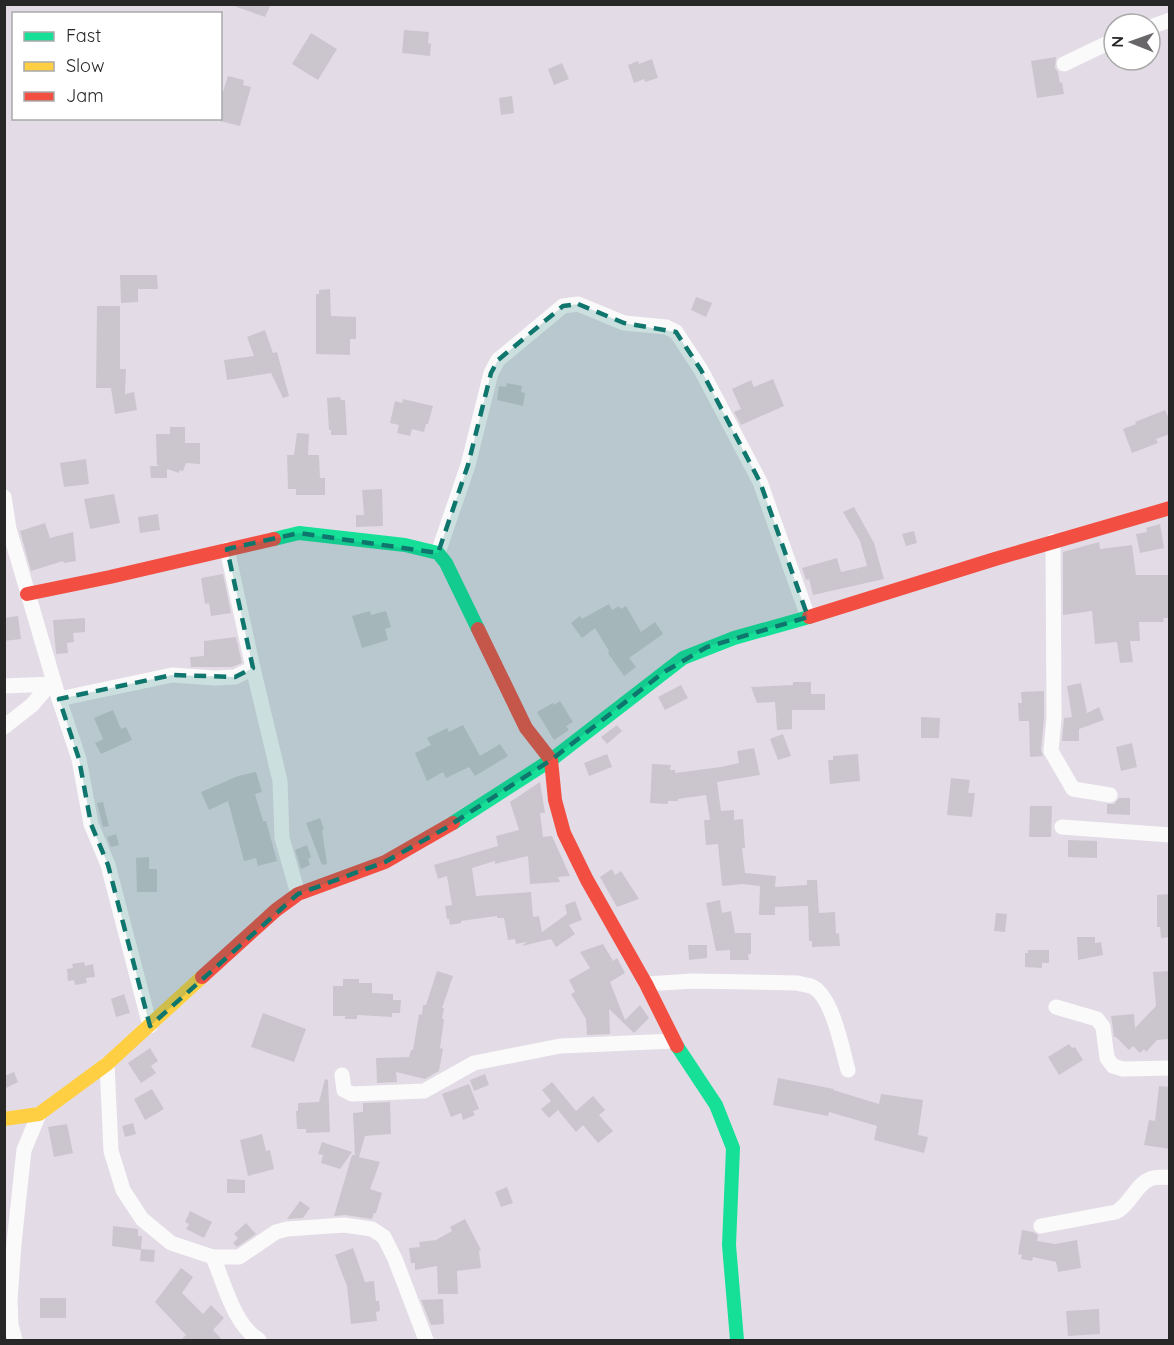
<svg xmlns="http://www.w3.org/2000/svg" width="1174" height="1345" font-family="Quicksand,sans-serif">
	<rect width="100%" height="100%" fill="#e3dce6"/>
	<!-- building -->
	<g fill="#cbc6cd">
		<path d="M234,4h37l-6,13 -31,-11z"/>
		<path d="M404,30l25,2 -1,11 3,1 -1,12 -28,-3z"/>
		<path d="M311,33l26,16 -19,31 -26,-16z"/>
		<path d="M1056,57l-1,11 3,4 2,11 2,-1 2,12 -27,4 -6,-37z"/>
		<path d="M652,59l6,19 -13,4 -1,-3 -10,4 -6,-18 10,-4 1,3z"/>
		<path d="M562,63l7,16 -15,6 -6,-16z"/>
		<path d="M228,76l16,4 -1,5 8,2 -11,39 -20,-5v-20z"/>
		<path d="M512,96l2,17 -13,2 -2,-17z"/>
		<path d="M120,275h37l1,14h-20v13l-17,1z"/>
		<path d="M330,289l1,27 25,1v22h-6v16l-34,-1v-60h3v-4z"/>
		<path d="M696,297l16,6 -6,14 -15,-7z"/>
		<path d="M97,306h23v63h6l-1,25 9,-2 3,18 -22,4 -4,-26h-15z"/>
		<path d="M265,330l8,23 4,-1 12,44 -6,2 -12,-25 -44,7 -3,-20 30,-4 -7,-19z"/>
		<path d="M773,379l11,27 -43,19 -7,-13 7,-3 -9,-20 19,-9 3,7z"/>
		<path d="M507,383l15,3 -1,6 4,1 -2,13 -26,-6 2,-14 7,1z"/>
		<path d="M340,397l1,3h4l2,35h-16v-5h-2l-2,-32z"/>
		<path d="M403,399l30,7 -5,18h-2l-2,8 -12,-3 -2,7 -13,-3 2,-8 -9,-2 5,-22 7,2z"/>
		<path d="M1165,410l5,11v13l-14,5 2,4 -26,10 -9,-24 13,-5 -1,-2z"/>
		<path d="M170,427h15v16h15v21l-14,-1 -3,8 -3,-1 -1,3 -12,-4v9h-16l-1,-12h10l-3,-1 -1,-31h14z"/>
		<path d="M297,433l12,1 -1,21h11l1,23h5v17h-29v-6h-8l-1,-34h7z"/>
		<path d="M86,459l3,25 -25,3 -4,-24z"/>
		<path d="M382,489l1,37 -27,1v-12h8l-2,-25z"/>
		<path d="M114,494l6,29 -30,6 -6,-30z"/>
		<path d="M854,507l20,36 10,36 -71,16 -4,-16 -3,1 -4,-12 35,-10 4,14 26,-6 -7,-25 -17,-29z"/>
		<path d="M158,514l2,16 -20,3 -2,-16z"/>
		<path d="M45,523l5,15 23,-6 3,29 -12,2 -1,-2 -32,10 -11,-40z"/>
		<path d="M1160,524l4,24 -24,5 -4,-19 11,-2 -1,-4z"/>
		<path d="M914,531l3,12 -11,3 -4,-12z"/>
		<path d="M1099,542l1,7 32,-4 4,30h34l-1,43h-6l1,4h-25l1,19h-10l3,21 -13,1 -3,-21 -22,2 -3,-33 -29,4v-63z"/>
		<path d="M223,574l8,39 -20,3 -2,-13 -4,1 -4,-26z"/>
		<path d="M609,604l3,6 7,-4 2,3 5,-3 15,26 14,-10 8,12 -34,24 7,9 -12,9 -16,-23 1,-2 -14,-23 -13,10 -11,-15 9,-7 2,3z"/>
		<path d="M370,611l1,4 15,-4 5,16 -6,2 3,11 -26,8 -10,-32z"/>
		<path d="M18,616l3,23 -17,2v-23z"/>
		<path d="M85,618v14l-12,1 1,9 -7,1 1,10 -12,1 -3,-34z"/>
		<path d="M236,637l6,26 -10,4h-41l-1,-10 14,-1v-15z"/>
		<path d="M793,682h18v12h14v16h-33v19l-15,1 -2,-28 -18,1 -6,-16 42,-2z"/>
		<path d="M1081,683l6,30 12,-6 5,13 -25,9v12h-17l2,-23 8,-1 -5,-31z"/>
		<path d="M681,685l7,13 -23,12 -7,-13z"/>
		<path d="M1044,691v27l-3,32 2,6 -13,1 -1,-36h-10l-1,-18h4l-1,-11z"/>
		<path d="M560,701l13,21 -7,4 3,4 -15,10 -17,-28 16,-9 1,2z"/>
		<path d="M113,710l8,19 5,-2 6,13 -31,14 -6,-11 8,-4 -9,-21z"/>
		<path d="M921,717l19,1 -1,20h-18z"/>
		<path d="M463,725l17,31 20,-12 8,12 -33,20 -6,-9 -23,11 -3,-6 -16,9 -12,-28 16,-8 -4,-7 20,-10 2,4z"/>
		<path d="M617,725l5,6 -15,13 -6,-7z"/>
		<path d="M783,734l8,22 -13,4 -8,-21z"/>
		<path d="M1132,743l5,24 -16,4 -5,-24z"/>
		<path d="M754,748l6,27 -43,7 4,29 13,-1v10l9,-1 2,29h-3l3,25 31,3 -1,11 32,-2v-5h10l2,33 16,-1 1,22 3,-1 1,13 -28,1v-6h-3l-1,-35 -33,1v8h-16l1,-29 -17,-2 -21,2 -4,-42 -12,1 -2,-25h6l-4,-25 -28,4v2h-10v3l-18,-1 2,-39 19,1 -1,5h5v3l46,-6 18,-4 -2,-12z"/>
		<path d="M607,754l5,13 -23,9 -5,-13z"/>
		<path d="M858,754l2,27 -30,3 -2,-24h5v-4z"/>
		<path d="M256,772l6,20 -7,2 8,27h3l11,40 -19,5 -2,-8 -12,3 -16,-60 -19,9 -8,-18 37,-16z"/>
		<path d="M951,778l19,2 -2,13h7l-3,24 -25,-2z"/>
		<path d="M540,782l5,31h-5l3,24 9,-1 18,40 -12,1 2,5 -30,2 -2,-28 -33,8v-3l-23,7 4,28 55,-4 2,25 6,-1 3,16 25,-18 -2,-9 10,-4 7,19 -13,5 6,9 -19,13 -5,-8 -29,7 5,-4 -11,2 -1,-5 -7,1 -4,-22h-7v-2l-36,5v2l-11,2 -1,-6h-2l-2,-13 7,-1 -5,-29 -9,3 -4,-14 64,-19 -2,-10 23,-6 -9,-28z"/>
		<path d="M1119,798h11v17l-23,-1v-10h7z"/>
		<path d="M103,802l6,24 -6,1 -6,-24z"/>
		<path d="M1030,806h22l-1,31h-22z"/>
		<path d="M320,818l4,11 -2,1 5,34 -5,1 -16,-42z"/>
		<path d="M116,834l3,11 -8,2 -4,-10z"/>
		<path d="M1068,840l29,1v17l-29,-1z"/>
		<path d="M307,845l4,12 -3,2 2,6 -9,4 -6,-19z"/>
		<path d="M149,857v12h8v23h-20l-1,-34z"/>
		<path d="M612,869l3,6 6,-4 18,28 -22,8 -17,-30z"/>
		<path d="M1170,894v43l-9,1 -1,-11h-3v-32z"/>
		<path d="M720,900l2,13 9,-2 4,22h16v21h-3l1,6h-19v-10l-14,1 -10,-48z"/>
		<path d="M996,913l11,1 -2,18 -11,-1z"/>
		<path d="M1077,937h18v6l6,-1 2,13 -25,5z"/>
		<path d="M603,944l10,17 4,-3 8,15 -15,9 15,38 15,-15 9,13 -15,15 -25,-24 1,25 -23,1 -1,-16 -15,-25 4,-2 -6,-12 21,-12 -10,-16z"/>
		<path d="M688,945h19v13l-18,2z"/>
		<path d="M1028,950h21v13h-7v5l-17,-1v-14h3z"/>
		<path d="M84,962l1,4 8,-2 2,13 -9,1 1,5 -12,2 -1,-5 -6,1 -1,-12 6,-1 -1,-4z"/>
		<path d="M437,971l16,5 -11,32h2l-2,11h2l-4,29 3,1 -4,22 -14,8 -29,-7 1,10 -20,1 -1,-25 33,-1 2,-7h2l6,-36 3,1 1,-10h3z"/>
		<path d="M1169,971l1,68 -13,1 -11,12 -2,-3 -4,4 -7,-7 -4,4 -13,-13h-2l-3,-21 23,-2 1,14 21,-22 -3,-34z"/>
		<path d="M343,979h16v4h13v10l21,1v6h8l-1,13h-8v4l-35,-2v4h-12v-3h-12v-30h10z"/>
		<path d="M124,994l6,19 -14,4 -5,-18z"/>
		<path d="M263,1013l43,16 -12,33 -43,-15z"/>
		<path d="M1069,1044l3,4 3,-1 8,13 -24,15 -11,-18z"/>
		<path d="M150,1048l8,13 -7,5 5,7 -15,10 -13,-20z"/>
		<path d="M14,1072l4,10 -14,7v-13z"/>
		<path d="M485,1074l4,11 -15,6 -4,-11z"/>
		<path d="M778,1078l56,11 -1,1 46,14 2,-10 42,6 -5,35 10,2 -4,16 -50,-13 3,-14 -48,-14 -1,4 -55,-11z"/>
		<path d="M325,1079l3,1 2,52 -24,1v-4h-9l-1,-18h2v-8l21,-1z"/>
		<path d="M552,1082l24,29 17,-15 12,14 -6,5 14,16 -15,12 -15,-18 -7,7 -18,-22 -9,8 -8,-9 10,-8 -9,-11z"/>
		<path d="M469,1084l10,25 -6,2 2,4 -12,5 -2,-7 -10,4 -9,-23z"/>
		<path d="M1159,1086l11,1v62l-26,-4 5,-25 6,1z"/>
		<path d="M152,1089l12,20 -19,11 -11,-21z"/>
		<path d="M390,1102l1,32 -26,2 -6,21 21,5 -10,27 12,4 -6,20h-2l-2,6 -27,-4 -11,1 18,-61h3l-2,-42 10,-1v-9z"/>
		<path d="M133,1123l3,11 -11,3 -3,-11z"/>
		<path d="M67,1124l6,29 -19,4 -6,-30z"/>
		<path d="M262,1134l4,17 4,-1 4,19 -26,7 -8,-36z"/>
		<path d="M322,1142l30,10 -12,17 -19,-6 2,-8 -5,-1z"/>
		<path d="M227,1179l18,1v13h-18z"/>
		<path d="M507,1187l6,16 -12,4 -6,-15z"/>
		<path d="M300,1201l10,7 -7,10 -16,1z"/>
		<path d="M190,1211l22,11 -8,16 -18,-9 3,-5 -4,-2z"/>
		<path d="M465,1219l16,31 -2,1 2,17 -24,3 1,23h-20l-1,-28 -22,4v-7h-4l-2,-15 11,-1 -1,-5 17,-2 16,-9 -2,-4z"/>
		<path d="M246,1223l10,11 -19,13 -4,-4 5,-5 -4,-4z"/>
		<path d="M113,1226l25,3v7h4l-1,13 14,1 -1,12 -14,-1 1,-11 -29,-4z"/>
		<path d="M1022,1230l11,2 5,3 -1,6 18,3 22,-4 4,28 -23,4 -2,-10 -23,-5 -1,4 -11,-2 1,-4 -4,-1z"/>
		<path d="M353,1248l12,34 9,-1 2,20h3l1,10 -4,1 1,9 -26,3 -4,-38 -12,-31z"/>
		<path d="M181,1268l12,9 -11,16 21,21 8,-9 13,13 -11,12 10,11h-43l6,-6 -31,-33z"/>
		<rect x="40" y="1298" width="26" height="20"/>
		<path d="M443,1299l1,25 -13,1 -10,-25z"/>
		<path d="M1099,1309l1,25 -32,2 -2,-25z"/>
	</g>
	<g fill="none" stroke-linecap="round" stroke-linejoin="round">
		<!-- street -->
		<g stroke="#fbfafb" stroke-width="15">
			<path d="M1150,27l20,-7"/>
			<path d="M1064,64l50,-24"/>
			<path d="M4,497l5,32 50,170 20,60 12,65 17,41 42,161"/>
			<path d="M1053,541l1,177 -3,33 22,38 37,6"/>
			<path d="M227,549l26,119 27,113 2,57 16,56"/>
			<path d="M438,553l30,-88 23,-92 7,-13 65,-54 15,-2 46,19 42,4 10,5 25,38 59,112 48,135"/>
			<path d="M4,686l50,-2"/>
			<path d="M59,699l113,-24 43,3 20,-1 18,-9"/>
			<path d="M4,727l28,-22 18,-21"/>
			<path d="M1062,827l108,8"/>
			<path d="M646,984l47,-3 105,2c5,2 11,2 15,4 20,11 29,62 35,83"/>
			<path d="M1056,1007l41,12 6,8 4,31 6,8 10,3 47,-1"/>
			<path d="M107,1064l4,87 12,39 19,29 29,24 42,14h26l37,-25 11,-3 57,-4 28,4 12,8 11,22 31,81"/>
			<path d="M342,1075l2,15 8,4 72,-3 50,-28 86,-17 114,-5"/>
			<path d="M1041,1226l75,-14c15,-8 20,-28 34,-33 6,-3 13,-1 20,-2"/>
			<path d="M213,1257c11,26 21,68 46,83"/>
			<path d="M15,1340l-4,-15 -1,-24 4,-58 10,-93 15,-36"/>
		</g>
		<!-- fast -->
		<g stroke="#16e098" stroke-width="14">
			<path d="M274,539l25,-6 106,12 33,8 8,10 32,66"/>
			<path d="M453,823l98,-63 132,-102 51,-20 75,-21"/>
			<path d="M677,1046l39,59 17,43 -4,97 8,95"/>
		</g>
		<!-- slow -->
		<path stroke="#ffcf43" stroke-width="14" d="M4,1119l35,-5 68,-50 95,-87"/>
		<!-- jam -->
		<g stroke="#f24e42" stroke-width="14">
			<path d="M27,594l83,-17 164,-38"/>
			<path d="M809,617l186,-58 175,-51"/>
			<path d="M478,629l48,99 25,32 4,40 9,33 23,47 59,104 31,62"/>
			<path d="M202,977l74,-67 22,-16 87,-32 68,-39"/>
		</g>
	</g>
	<!-- marked area -->
	<path fill="#0f766e" fill-opacity="0.2" stroke="#0f766e" stroke-width="4.5" stroke-dasharray="12 8" stroke-linejoin="round" d="M578,304l46,19 52,9 25,38 59,112 48,135 -101,30 -43,25 -113,88 -107,69 -59,33 -87,32 -148,132 -42,-161 -17,-41 -12,-65 -20,-60 113,-24 63,2 18,-9 -26,-119 72,-16 139,20 30,-88 23,-92 7,-13 65,-54z"/>
	<!-- border -->
	<rect width="1174" height="1345" fill="none" stroke="#272727" stroke-width="12"/>
	<!-- legend -->
	<rect x="12" y="12" width="210" height="108" fill="#ffffff" stroke="#a9a9a9" stroke-width="1.5"/>
	<rect x="24" y="32" width="30" height="9" fill="#16e098" stroke="#a9a9a9" stroke-width="1.5"/>
	<text x="66" y="42" font-size="18" fill="#272727">Fast</text>
	<rect x="24" y="62" width="30" height="9" fill="#ffcf43" stroke="#a9a9a9" stroke-width="1.5"/>
	<text x="66" y="72" font-size="18" fill="#272727">Slow</text>
	<rect x="24" y="92" width="30" height="9" fill="#f24e42" stroke="#a9a9a9" stroke-width="1.5"/>
	<text x="66" y="102" font-size="18" fill="#272727">Jam</text>
	<!-- north arrow -->
	<g transform="translate(1132 42) rotate(271)"><circle r="28" fill="#ffffff" stroke="#a9a9a9" stroke-width="1.5"/>
	<path d="M0-4.5L10 22L0 15L-10 22Z" fill="#69666a"/>
	<text y="-9" font-size="16" font-weight="bold" text-anchor="middle" fill="#272727">N</text>
	</g>
</svg>
